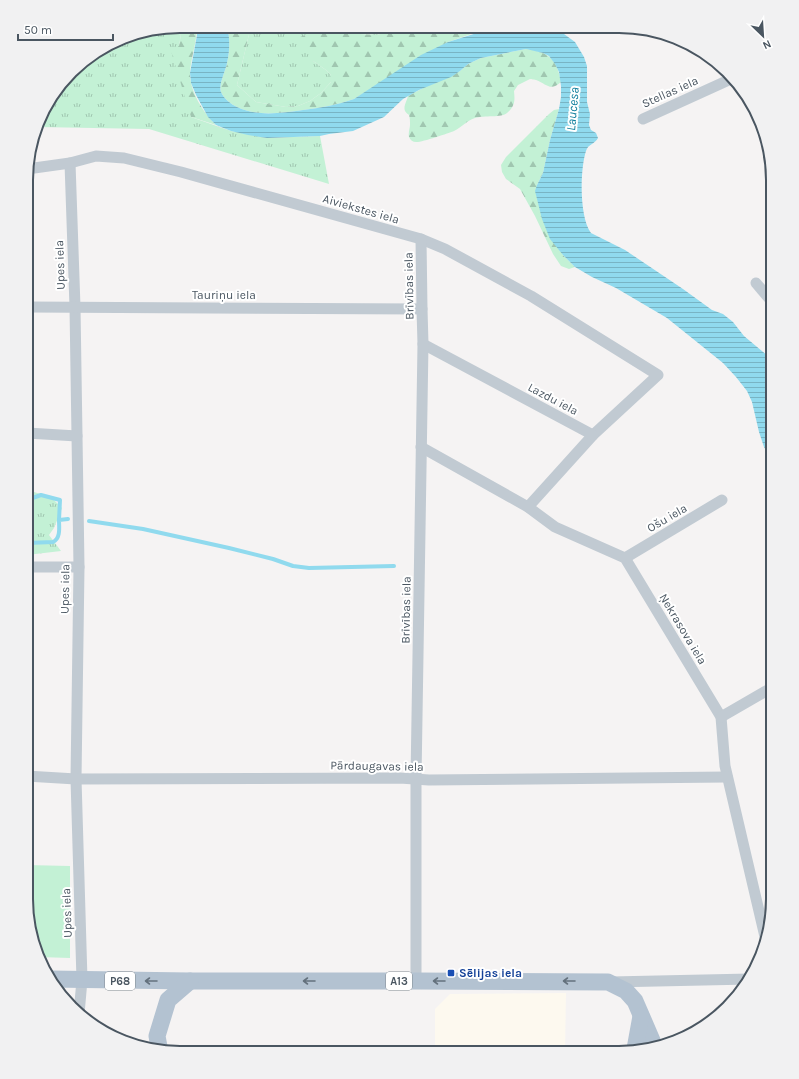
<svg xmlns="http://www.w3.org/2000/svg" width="799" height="1079" font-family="Karla,sans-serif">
	<defs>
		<pattern id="grass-tufts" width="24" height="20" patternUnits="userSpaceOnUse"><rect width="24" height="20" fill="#c3f1d5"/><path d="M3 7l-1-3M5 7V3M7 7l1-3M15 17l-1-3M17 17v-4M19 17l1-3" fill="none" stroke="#a0c6b0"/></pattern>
		<pattern id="forest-firs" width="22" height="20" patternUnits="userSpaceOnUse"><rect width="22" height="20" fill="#c3f1d5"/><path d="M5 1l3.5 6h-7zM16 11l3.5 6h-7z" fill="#a0c6b0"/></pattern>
		<pattern id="wetland-marsh" width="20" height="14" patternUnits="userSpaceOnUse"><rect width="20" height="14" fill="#c3f1d5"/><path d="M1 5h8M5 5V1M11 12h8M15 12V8" fill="none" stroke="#a0c6b0"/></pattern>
		<pattern id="water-rules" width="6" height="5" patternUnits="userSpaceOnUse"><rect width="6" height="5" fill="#90daee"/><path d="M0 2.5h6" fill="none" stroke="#78b4c4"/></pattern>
	</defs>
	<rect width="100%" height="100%" fill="#f5f3f3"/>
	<!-- commercial -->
	<path fill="#fdf9ef" d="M566,993l-1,60 -130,-1v-43l15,-15z"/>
	<!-- grass -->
	<g fill="url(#grass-tufts)">
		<path d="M181,26v8l-2,12 12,71 40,14 36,7 53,-2 9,48 -180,-55 -111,-2 8,-24 32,-39 52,-30z"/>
		<path d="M249,26l162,1 -35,8 -62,-4 -1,30 13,9 5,5v7l-10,11 -11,8 -12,5 -12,1 -30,-5 -19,-17 13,-55z"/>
		<path d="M27,485l7,7 17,5 11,11 -8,20 -5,7 12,16 -34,4z"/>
	</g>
	<!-- forest -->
	<g fill="url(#forest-firs)">
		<path d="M181,26h16c0,16 -6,31 -7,47 0,19 13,39 26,52l-25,-8 -20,-66 8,-5 2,-12z"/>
		<path d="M227,26h22l1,4 -13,55 19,17 30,5 12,-1 12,-5 11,-8 10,-11v-7l-5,-5 -13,-9 -15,-23 16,-7 62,4 35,-8h89l-17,3 -35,12 -94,57c-17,6 -34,9 -51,11 -22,3 -45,7 -66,-3 -6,-3 -13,-8 -16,-15 -3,-7 5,-22 6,-29 3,-13 3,-25 0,-37z"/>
		<path d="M526,49c23,3 31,10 35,33 -11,10 -14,2 -25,-2 0,0 -6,-1 -6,-1l-12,6 -4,6c1,10 1,15 -7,22 -5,5 -23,2 -32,5 -9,3 -13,9 -21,13 -5,2 -34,12 -38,11 -3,0 -6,-2 -7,-5 -1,-4 1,-9 1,-12 0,-3 0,-7 -1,-10 -1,-1 -3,-2 -4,-4 -2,-5 2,-10 3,-15l21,-11 22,-9 9,-5 8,-7 13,-6z"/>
		<path d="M559,109l-9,31 -7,33 -6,12 26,70 12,12 -6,2 -8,-3 -8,-12 -18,-38 -15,-27 -14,-10 -4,-7 -1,-7 5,-8 43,-43 5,-4z"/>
	</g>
	<!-- wetland -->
	<path fill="url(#wetland-marsh)" d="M27,496l11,15 -11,3z"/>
	<!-- green -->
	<path fill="#c3f1d5" d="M26,865l44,1v92l-31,-1 -13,-57z"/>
	<!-- water -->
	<path fill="url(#water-rules)" d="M197,26h30c3,12 3,24 0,37 -1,7 -9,22 -6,29 3,7 10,12 16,15 21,10 44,6 66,3 17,-2 34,-5 51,-11l67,-44 27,-13 48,-15h54l14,7 11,8 9,15 3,9v36l3,12 -1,11 2,5 5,3 2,5c-3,6 -10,6 -12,13 -6,18 -7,66 5,82l34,17 58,39 29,21 11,4 10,8 11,14 24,20 5,6v101l-9,-16 -5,-15 -7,-30 -5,-11 -11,-14 -13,-14 -56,-45 -51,-30 -24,-11 -17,-10 -12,-12 -13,-16 -8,-20 -7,-28 2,-6 6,-12 7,-33 9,-31 2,-12v-11l-2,-14 -4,-8 -6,-8 -6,-3 -17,-4 -45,9 -13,6 -8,7 -9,6 -32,13 -16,9 -19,18 -31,14 -24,3 -9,2 -53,2 -19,-3 -17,-4 -15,-6 -8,-8 -12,-22 -5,-12 -1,-10 7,-38z"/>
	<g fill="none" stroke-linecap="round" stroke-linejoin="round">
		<!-- stream -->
		<g stroke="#90daee" stroke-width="4">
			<path d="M27,500l14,-5 19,5 -1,20"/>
			<path d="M89,521l54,8 86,19 44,11 20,7 16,2 85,-2"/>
			<path d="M27,543l26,-1c8,-4 6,-15 6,-22l9,-1"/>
		</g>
		<!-- minor -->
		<g stroke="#c1cad2" stroke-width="11">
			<path d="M643,119l88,-40"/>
			<path d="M70,163l5,144 2,129 2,131 -3,212 6,201 -3,34"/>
			<path d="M27,169l43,-6 26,-7 28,2 57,14 240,67 24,10 86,47 127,79 -65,60 -65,72"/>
			<path d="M756,283l17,20"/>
			<path d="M27,307l395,2"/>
			<path d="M423,344l170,91"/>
			<path d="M27,433l50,3"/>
			<path d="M421,447l107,60 27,20 70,31 96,159 4,49 41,175"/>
			<path d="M625,558l97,-58"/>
			<path d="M27,567h52"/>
			<path d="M721,717l52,-30"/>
			<path d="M26,776l50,3 324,-1 29,2 298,-3"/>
			<path d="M416,981v-202l7,-435 -1,-35 -1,-70"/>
			<path d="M611,982l139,-3"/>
		</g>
		<!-- primary -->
		<g stroke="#b3c2d1" stroke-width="17">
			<path d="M50,979l140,2h226l192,1 18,9 9,10 19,44"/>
			<path d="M635,1049l6,-33"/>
			<path d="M160,1052l-3,-16 11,-36 22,-19"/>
		</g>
	</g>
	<!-- one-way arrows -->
	<defs><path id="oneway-shaft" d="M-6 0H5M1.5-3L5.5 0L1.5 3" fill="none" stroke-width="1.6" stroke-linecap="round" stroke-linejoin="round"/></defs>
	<g stroke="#64717d">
		<use href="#oneway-shaft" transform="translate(151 981) rotate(-180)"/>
		<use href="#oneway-shaft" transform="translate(309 981) rotate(180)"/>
		<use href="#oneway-shaft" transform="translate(439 981) rotate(-180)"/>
		<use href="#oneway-shaft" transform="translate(569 981) rotate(-180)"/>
	</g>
	<!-- markers -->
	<rect fill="#1a4fb4" stroke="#fff" stroke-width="1.5" x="447" y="969" width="8" height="8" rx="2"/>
	<g text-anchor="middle" stroke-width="4" stroke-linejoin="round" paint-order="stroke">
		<!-- shield labels -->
		<g fill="#fff" stroke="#808990" stroke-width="1">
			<rect x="105" y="972" width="30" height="18" rx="3"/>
			<rect x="386" y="972" width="26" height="18" rx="3"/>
		</g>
		<g font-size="11" font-weight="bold" fill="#4a5661">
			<text x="120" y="985">P68</text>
			<text x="399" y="985">A13</text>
		</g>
		<!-- street labels -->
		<g font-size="12" fill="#4a5661" stroke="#fff">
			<text transform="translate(670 92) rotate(-24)" y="4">Stellas iela</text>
			<text transform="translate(361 209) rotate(16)" y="4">Aiviekstes iela</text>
			<text transform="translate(60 265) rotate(-92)" y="4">Upes iela</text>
			<text transform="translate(409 286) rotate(-91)" y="4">Brīvības iela</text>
			<text x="224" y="299">Tauriņu iela</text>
			<text transform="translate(553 399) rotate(28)" y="4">Lazdu iela</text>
			<text transform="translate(667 518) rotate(-30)" y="4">Ošu iela</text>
			<text transform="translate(65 589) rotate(-89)" y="4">Upes iela</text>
			<text transform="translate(406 610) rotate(-89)" y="4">Brīvības iela</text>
			<text transform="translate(683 629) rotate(59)" y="4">Ņekrasova iela</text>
			<text transform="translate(377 766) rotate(1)" y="4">Pārdaugavas iela</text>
			<text transform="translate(67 913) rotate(-92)" y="4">Upes iela</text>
		</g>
		<!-- transit labels -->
		<g font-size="12" font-weight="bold" fill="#164399" stroke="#fff" text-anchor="start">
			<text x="459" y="977">Sēlijas iela</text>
		</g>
		<!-- water labels -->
		<g font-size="13" font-style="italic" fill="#0c7c9b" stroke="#fff">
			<text transform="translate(572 109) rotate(-85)" y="5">Laucesa</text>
		</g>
	</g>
	<!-- crop -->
	<path d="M0 0H799V1079H0ZM180 33H619A147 147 0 0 1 766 180V899A147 147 0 0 1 619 1046H180A147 147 0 0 1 33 899V180A147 147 0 0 1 180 33Z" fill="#f1f1f2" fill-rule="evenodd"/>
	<path fill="none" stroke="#4a5661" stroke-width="2" d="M180 33H619A147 147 0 0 1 766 180V899A147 147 0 0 1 619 1046H180A147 147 0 0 1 33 899V180A147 147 0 0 1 180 33Z"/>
	<!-- north arrow -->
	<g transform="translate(763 36) rotate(155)" stroke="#ffffff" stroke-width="3" paint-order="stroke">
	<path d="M0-3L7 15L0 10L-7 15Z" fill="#4a5661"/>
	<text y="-6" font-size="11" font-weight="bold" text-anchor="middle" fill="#4a5661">N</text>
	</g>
	<!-- scale -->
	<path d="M18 34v6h95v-6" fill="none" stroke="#4a5661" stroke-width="2"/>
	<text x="24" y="34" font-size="12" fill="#4a5661" stroke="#ffffff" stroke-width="3" paint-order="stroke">50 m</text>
</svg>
